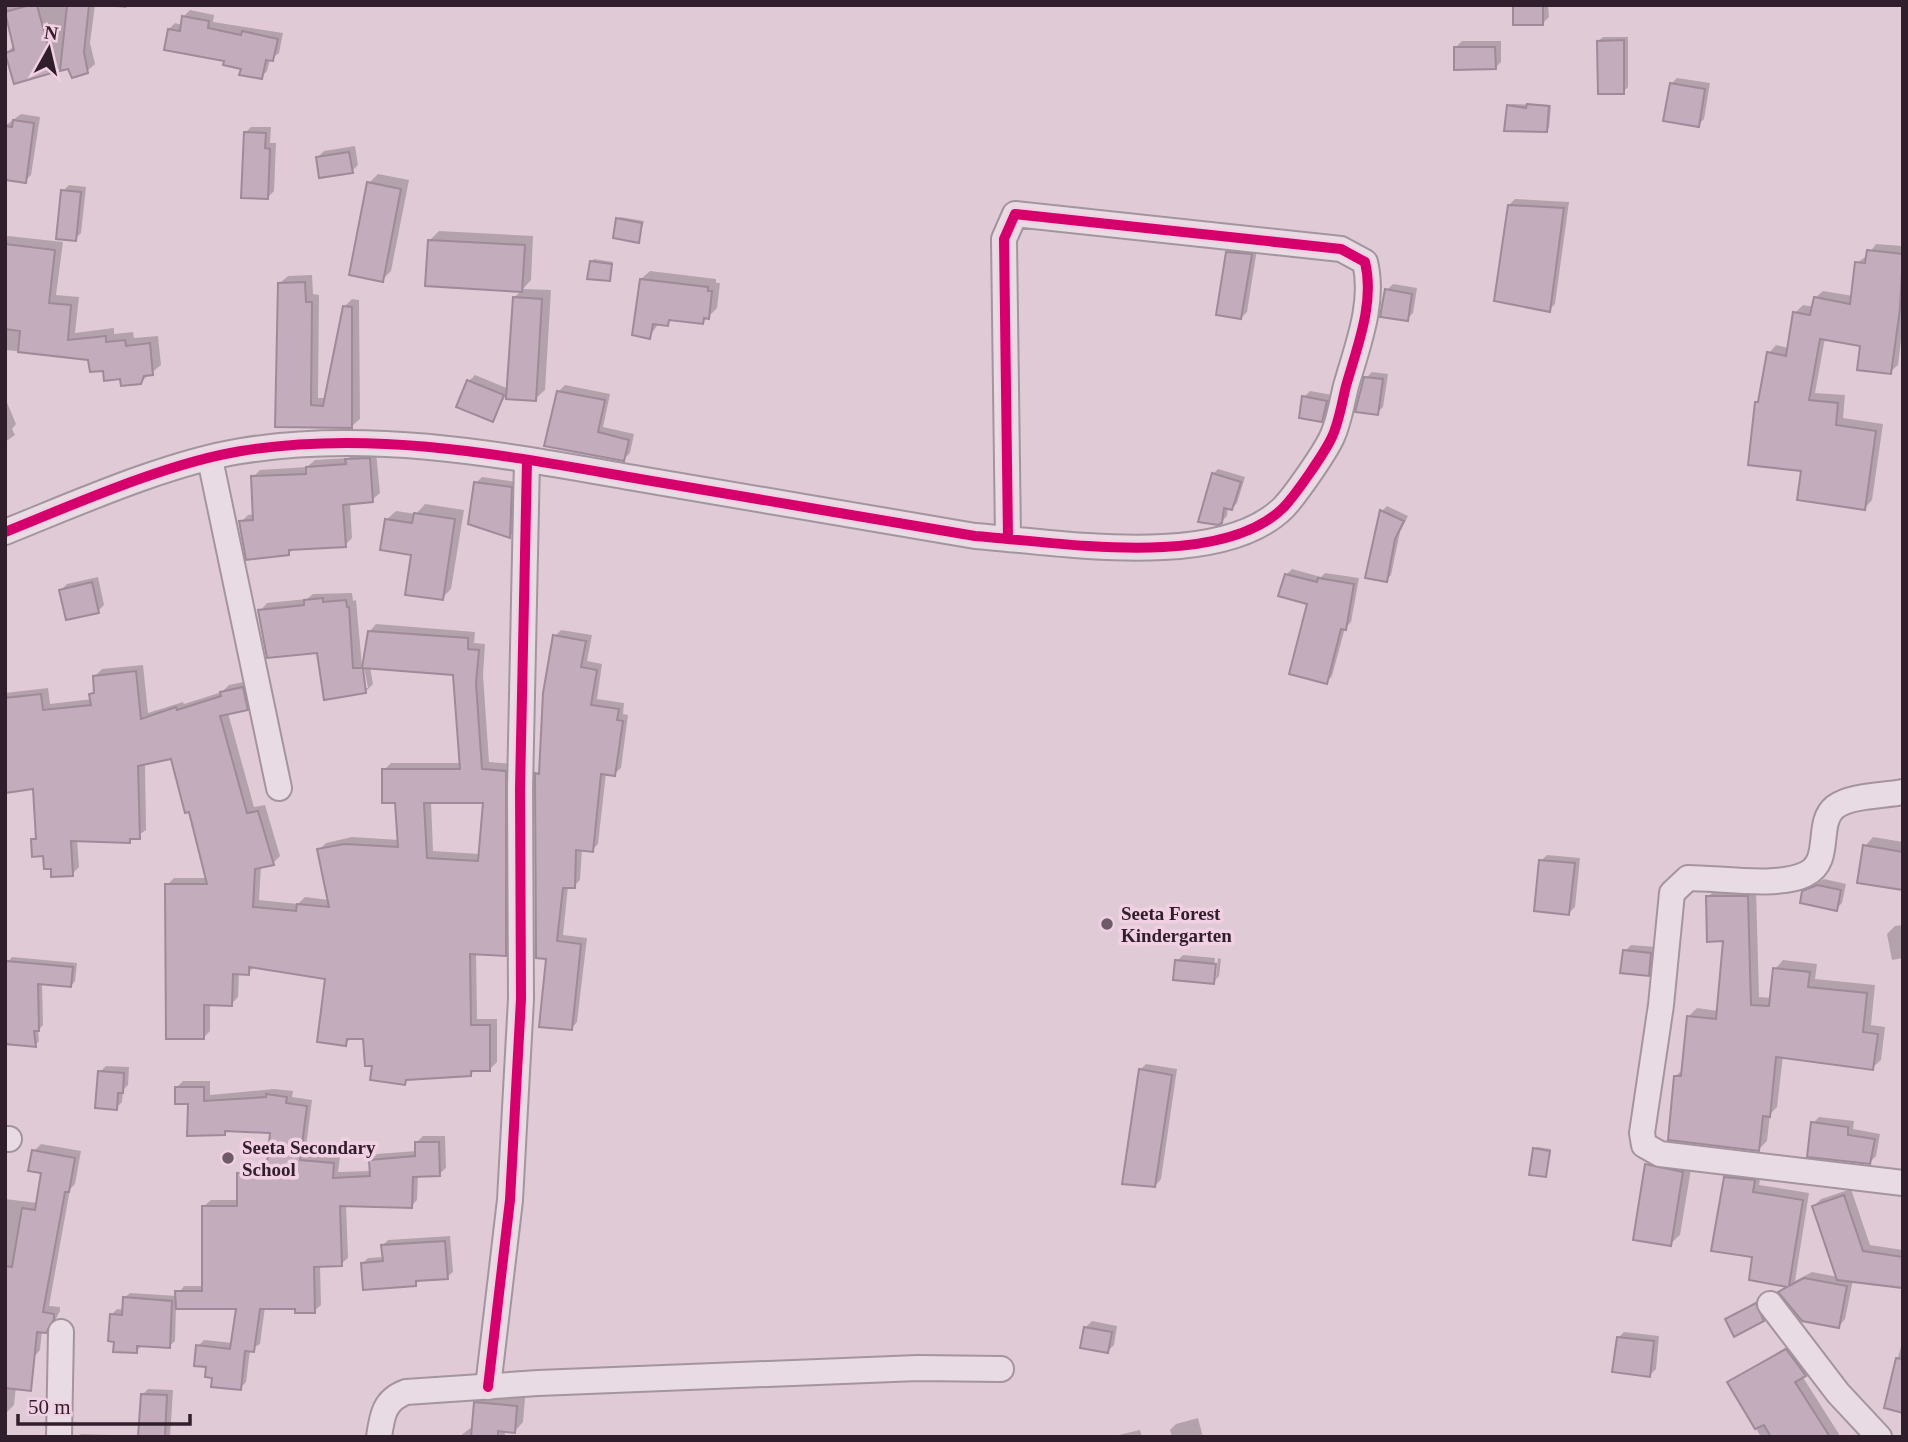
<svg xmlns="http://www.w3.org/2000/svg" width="1908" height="1442" font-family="'Times New Roman',serif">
	<rect width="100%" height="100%" fill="#e0cad6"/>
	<!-- shadow -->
	<g fill="#0003" fill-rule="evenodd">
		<path d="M5,5h90l-5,38 5,21 -8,7 -17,-5 -55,15 -8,-28 7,-8z"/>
		<path d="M97,5h32l-3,3z"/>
		<path d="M1515,5h33l1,12 -6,6z"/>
		<path d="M190,10l24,5 -1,7 70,11 -4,20 -9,6 -3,12 -6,6 -92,-48 6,-6 7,2 2,-9z"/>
		<path d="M1603,37h25v50l-5,5 -25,-51z"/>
		<path d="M1462,41h39v21l-6,6 -39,-21z"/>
		<path d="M1677,78l33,5 -6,36 -6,6 -27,-41z"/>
		<path d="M1511,104l40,1 -2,23 -3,2 -37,-24z"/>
		<path d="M21,114l19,3 -9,58 -6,6 -20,-55z"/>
		<path d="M251,127h20l-1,16h6l-2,48 -6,6 -23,-64z"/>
		<path d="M355,146l3,19 -6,6 -34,-14 6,-6z"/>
		<path d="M378,174l31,6 -18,91 -9,9 -13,-97z"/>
		<path d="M69,185l17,2 -5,46 -6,6 -12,-48z"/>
		<path d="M1515,199l54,3 -14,102 -6,6 -40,-105z"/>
		<path d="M620,217l24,4 -6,20 -20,-22z"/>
		<path d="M439,231l94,5 -2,44 -8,9 28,1 -6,100 -10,9 -30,-2 -13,23 -23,-39 6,-6 34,14 5,-91 8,-8 -95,-6 3,-44z"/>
		<path d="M8,236l55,6 -7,53 23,2 -4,36 39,-5v6l19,-2 1,6 24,-2 3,29 -21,17 -36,-13 -14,-11 -85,-8v-112z"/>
		<path d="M1876,244l27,2v77l-5,42 -8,7 -28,-27 -37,-7 -10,55 30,2 -2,23 40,6 -11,76 -7,8 -62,-39 -46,-66 3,-4 9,-46 7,-8 13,3 6,-35 8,-8 11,2 1,-9 8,-7 30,5 4,-33 11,-8z"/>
		<path d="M1234,246l23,3 -10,63 -6,6 -13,-66z"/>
		<path d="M594,259l19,3 -4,17 -17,-18z"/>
		<path d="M650,271l66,8v4h4l-3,25 -14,14 -30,-4 -6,6 -8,-1 -10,14 -8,-58z"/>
		<path d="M312,275l1,19 6,1 -1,103h8l18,-91 8,-8 7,1 1,119 -8,7 -75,-1 3,-142 8,-7z"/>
		<path d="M1393,284l24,4 -4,25 -6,6 -20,-29z"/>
		<path d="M1372,372l16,2 -5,33 -6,6 -11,-35z"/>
		<path d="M565,385l45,9 -7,33 31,7 -4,19 -6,6 -65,-68z"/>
		<path d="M1310,391l22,4 -5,19 -6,6 -17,-23z"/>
		<path d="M6,400l10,24 -4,5 3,6 -10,7z"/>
		<path d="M376,452l4,41 -8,7 -22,2 2,36 -7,7 -51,3 -6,6 -47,-32 7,-7 7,-1 -2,-37 7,-7 47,-3 8,-7 34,-2 5,-5z"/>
		<path d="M1218,469l27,8 -8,26 -5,5 -4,-1 -1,9 -5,5 -9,-47z"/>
		<path d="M482,477l35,5 -1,48 -6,6 -34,-53z"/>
		<path d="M425,504l39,6 -13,79 -9,9 -56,-78 10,-9 20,3z"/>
		<path d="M1387,506l21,10 -8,16 -9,43 -5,5 -19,-4 15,-65z"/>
		<path d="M1292,569l29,8 4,-4 34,5 -8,44 -6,6 -13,48 -6,6 -17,-79 -23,-28z"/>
		<path d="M98,577l6,28 -6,6 -37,-21 6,-6z"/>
		<path d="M352,593l1,8 3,-1 8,88h4l-5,-27 6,-29 7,-8 99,8 -1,11 11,1 -2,31 6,87 23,2v183l-7,7 -29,-2 1,67h20v43l-7,7h-14l-5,5 -61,3 -6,6 -30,-18 -9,-27 -13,-1 -7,7 -18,-66 -72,-12 -7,7 -9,-1 -1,25 -7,7h-21v27l-7,7 -36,-153 7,-7h33l-16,-68 -19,-53 -27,6 1,67 -16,11 -53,-2 2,28 -7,7 -19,-7 -20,-27 4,-5 -3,-48 -29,4v-98l43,-5 2,16 42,-5 -1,-5 5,-5 -1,-13 7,-7 41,-4 5,48 35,-11 1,2 38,-12 7,-7 20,-4 5,21 -7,7 -19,4 26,94 11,-2 15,51 -7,7 -12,3 -2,34 39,4 7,-7 24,3 -10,-50 7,-7 26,-6 47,3 -2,-39 -13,-31 7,-7h71l-7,-90 -85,-6 3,17 -7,7 -48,-40 -58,-40 7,-8 40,-4 6,-5zM431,801l54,1 -5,52 -47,-3z"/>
		<path d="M561,630l31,5 -5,26 15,3 -5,35 27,4 -1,11 5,1 -7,53 -7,6 -8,-1 -8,71 -6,6 -10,-1 -2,31 -6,6h-6l-5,49 24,3 -10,84 -6,7 -23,-72 -11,-183 4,-4 14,-134z"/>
		<path d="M1873,837l30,5v47l-38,-43z"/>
		<path d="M1547,855l33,3 -5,49 -6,6 -28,-52z"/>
		<path d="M1824,879l22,5 -4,19 -6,6 -32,-17z"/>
		<path d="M1716,889h40l3,108 13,1 3,-29 8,-9 34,4 -2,15 60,6 -4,40 14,2 -4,33 -9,8 -89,-12 -6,51 -7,7 -3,27 -8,8 -83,-73 7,-7 5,-52 9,-9 21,3 7,-71 -17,-43z"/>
		<path d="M1903,925v33l-11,2 -5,-26 8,-8z"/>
		<path d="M1631,945l25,2 -2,21 -6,6 -23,-23z"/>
		<path d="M1183,955l32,3 -2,20h3l2,-20 3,1 -2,17 -6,6 -36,-21z"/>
		<path d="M12,957l65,6 -2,18 -4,5 -29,-3 1,42 -5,5 1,11 -4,4 -30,-3v-54l3,-26z"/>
		<path d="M1146,1064l31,5 -16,110 -6,7 -15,-116z"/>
		<path d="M106,1066l23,1 -1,18 -5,5 -1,12 -6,6 -16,-36z"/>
		<path d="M183,1081h27v14l64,-6 19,2 -1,6 20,3 -7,54 35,3 -2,15 34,-1 -1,-11 6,-6 40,-3 -1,-8 7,-7h22l1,32 -7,6 -21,1 -1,25 -6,6 -65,-2 2,54 -7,6 -21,1 1,40 -7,6 -17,-4h-32l-5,37 -10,6 -4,32 -6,6 -26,-12 -16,-30 6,-6 29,3 5,-36h-62l-1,34 -6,5 -27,-1 -6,7 -24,-38 5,-5 7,1v-12l6,-5 47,3 7,-10h20v-80l7,-6h28v-26l6,-6 24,-1 3,-36 -44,-2 -4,4 -47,-46z"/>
		<path d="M1819,1117l35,4 -1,8 27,5 -4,22 -6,6 -57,-39z"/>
		<path d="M41,1144l40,7 -6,33 -5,5 -21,117 11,1v4l-7,13 -11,7 -2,19 -6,7 -29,-62v-96l33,4 5,-31 -9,-21z"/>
		<path d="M1537,1147l14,2 -6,26 -11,-26z"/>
		<path d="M1656,1156l36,7 -12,72 -10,9 -23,-79z"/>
		<path d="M1732,1170l29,4 -2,11 50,8 -14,88 17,-9 26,5 -24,-71 7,-7 30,-10 19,56 33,5v28l-50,2 -8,39 -6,7 -59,-34 7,-7 -33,-29 -29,-79z"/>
		<path d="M450,1236l3,36 -6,5 -27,2 -5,5 -53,-20 6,-6 16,-1 -1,-12 5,-5z"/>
		<path d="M1762,1298l7,15 -6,6h-36z"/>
		<path d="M1092,1321l25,5 -3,19 -6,6 -22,-24z"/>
		<path d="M1624,1332l35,4 -3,33 -6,6 -32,-37z"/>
		<path d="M1903,1338v73l-17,-4z"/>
		<path d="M1793,1343l19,25 -10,8 37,58 -1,3h-77l-32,-55z"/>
		<path d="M5,1384l11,2 -2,19 -7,7z"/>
		<path d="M148,1389l25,1 -3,47h-92l3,-3 59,2 2,-41z"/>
		<path d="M484,1395l41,3 -2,24 -8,9 -10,-1v7h-46l15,-12 2,-22z"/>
		<path d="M1198,1418l5,19h-31l-2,-7 6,-6z"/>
		<path d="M1140,1430l2,7h-32z"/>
	</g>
	<!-- building -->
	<g fill="#c3acbc" stroke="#9f8a99" stroke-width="2" fill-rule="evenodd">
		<path d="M30,5h7l18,67 -41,12 -9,-31 9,-3 -9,-38z"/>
		<path d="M67,5h22l-5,47 4,21 -16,5 -4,-9 -8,2z"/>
		<rect x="1513" y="5" width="30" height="20"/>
		<path d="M182,16l27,5 -1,7 33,7 1,-4 36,8 -5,22 -7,-1 -4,19 -23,-4 2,-6 -18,-4 1,-4 -60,-11 4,-21 12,2z"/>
		<path d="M1624,40v54h-26l-1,-53z"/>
		<path d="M1454,47h41l1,22 -42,1z"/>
		<path d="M1670,83l35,6 -6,38 -36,-6z"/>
		<path d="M1527,104l22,2 -2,26 -43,-1 3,-26 19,3z"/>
		<path d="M13,120l21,3 -8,60 -21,-3v-54l7,1z"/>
		<path d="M244,132l22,1 -1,15 5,1 -2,50 -27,-1z"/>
		<path d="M349,152l4,21 -34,5 -3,-21z"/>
		<path d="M367,182l34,7 -18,93 -34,-7z"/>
		<path d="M61,190l20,2 -5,49 -20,-2z"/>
		<path d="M1508,205l56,3 -14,104 -56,-11z"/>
		<path d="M616,218l26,5 -3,20 -26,-5z"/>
		<path d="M428,240l97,5 -3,47 -97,-6z"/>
		<path d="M5,244l50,6 -6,53 22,2 -3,35 38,-4v6l19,-2 1,6 24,-3 3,32 -9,1 -3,8 -20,2 -1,-7 -16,2 -1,-10 -13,1 -2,-12 -70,-8 2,-21 -15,-2z"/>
		<path d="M1867,250l36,4 -3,55 -9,65 -34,-4 3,-24 -40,-7 -11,61 29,3 -2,22 40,6 -11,79 -68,-10 4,-29 -53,-6 7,-63h3l9,-50 19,4 7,-44 17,3 4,-18 36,7 5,-42 10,1z"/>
		<path d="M1226,252l26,2 -11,65 -25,-4z"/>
		<path d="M590,261l22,3 -2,17 -23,-2z"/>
		<path d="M640,279l68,8v4h4l-3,28 -5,-1 -1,6 -34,-4 -1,6 -15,-2 -3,15 -18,-4z"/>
		<path d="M305,282l1,20h6l-1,103 12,1 20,-100 9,1v121l-77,-1 3,-144z"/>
		<path d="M1385,289l27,5 -4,27 -28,-4z"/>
		<path d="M513,297l29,2 -6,102 -30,-2z"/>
		<path d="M1364,377l19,2 -5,36 -23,-3z"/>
		<path d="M467,380l37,15 -11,27 -37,-15z"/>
		<path d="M557,391l48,9 -7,32 31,8 -5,21 -80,-15z"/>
		<path d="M1302,396l25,5 -5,21 -23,-4z"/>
		<path d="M370,458l3,44 -30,3 3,42 -57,3v5l-43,5 -7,-39 14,-1 -2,-44 55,-2v-7l40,-3 -1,-5z"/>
		<path d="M1212,473l29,9 -9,28 -8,-2 -2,15 -4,2 -20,-3z"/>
		<path d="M474,482l38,5 -2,51 -42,-14z"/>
		<path d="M1380,510l24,11 -9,18 -8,43 -22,-4z"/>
		<path d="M414,513l41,6 -12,81 -38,-5 6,-40 -31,-5 5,-31 27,4z"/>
		<path d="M1285,574l32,8 1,-4 36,6 -8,46 -5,-1 -14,55 -38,-10 18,-70 -29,-8z"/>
		<path d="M92,582l7,31 -33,7 -7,-30z"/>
		<path d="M323,598v4l23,-2 1,7h2l4,61h9l6,-37 100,7v11l11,1 -3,33 6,86 24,2v185l-36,-2 1,71h19v46h-19v5l-65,4 -1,5 -35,-5 2,-14h-7l-2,-27h-16l-1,7 -29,-4 8,-63 -76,-12v8l-16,-1 -1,32 -28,-1v34h-38l-1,-155h42l-18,-72 -4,1 -14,-54 -33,7 2,73h-10v4l-59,-2 2,35 -22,1v-8h-7l-1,-13 -11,1 -1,-18h5l-3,-50 -28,4v-95l36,-4 2,16 48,-5 -2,-11 5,-1 -1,-17 43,-5 5,48 35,-12 1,3 44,-14 -1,-4 23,-5 5,23 -28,6 27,97 11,-2 16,54 -19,4 -2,38 43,4 1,-7 32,3 -12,-58 27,-5 54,3 -3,-44h-13v-34h78l-7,-94 -90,-7 3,25 -42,7 -7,-47 -50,5 -9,-48 46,-5v-5zM424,803h59l-5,58 -51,-3z"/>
		<path d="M553,635l33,6 -5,26 16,3 -6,35 28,4 -2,11 6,1 -8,55 -14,-2 -8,78 -17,-2 -1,38h-12l-6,53 24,3 -9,86 -33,-3 7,-68 -10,-1 -1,-185 4,1 4,-81z"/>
		<path d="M1863,845l40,7v38l-46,-7z"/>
		<path d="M1539,860l36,3 -6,52 -35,-4z"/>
		<path d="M1817,885l24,5 -4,21 -37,-8 2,-12z"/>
		<path d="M1706,896h42l3,109 18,1 4,-38 37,4 -2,15 59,6 -4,39 15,2 -5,36 -97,-13 -6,60 -7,-1 -4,35 -91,-11 6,-64h7l6,-60 29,3 7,-78 -16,1z"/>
		<path d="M1623,950l28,3 -2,23 -29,-3z"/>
		<path d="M1175,960l41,4 -2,20 -41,-4z"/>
		<path d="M6,961l67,6 -2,20 -33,-3 1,47h-5l2,16 -31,-3z"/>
		<path d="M1139,1069l33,6 -17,112 -33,-3z"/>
		<path d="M98,1071l26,2 -1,20h-5l-1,17 -22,-2z"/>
		<path d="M175,1087h29v14l62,-4v-3l21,3 -1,6 21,3 -7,54 34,3 -1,15 37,-2 -1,-16 46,-4v-14h24l1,34 -27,1 -1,31 -72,-2 2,60 -28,1 1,46h-20v-4h-35l-6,43 -9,-1 -4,39 -30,-3 1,-9 -7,-1 1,-10 -12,-1 2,-21 34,4 6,-40h-60l-1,-18h27v-85h35v-33h29l4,-40 -45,-2v4l-38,1 1,-32h-13z"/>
		<path d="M1811,1122l37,5v8l27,4 -5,25 -63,-7z"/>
		<path d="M1533,1148l17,3 -4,26 -17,-2z"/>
		<path d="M32,1150l43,8 -6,34h-4l-22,120 11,2v5l-8,14 -9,-1 -6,59 -26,-3v-122l7,1 10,-59 13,2 6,-37 -13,-2z"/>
		<path d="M1645,1164l38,8 -12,74 -38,-6z"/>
		<path d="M1724,1177l31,3 -2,12 50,8 -14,86 15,-8 43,8 -8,42 -37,-7 -24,-29 9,-5 -38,-7 3,-23 -41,-6z"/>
		<path d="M1844,1195l19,56 40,6v31l-66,-8 -25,-74z"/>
		<path d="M445,1241l3,38 -32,2v5l-53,4 -2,-27 22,-2 -2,-16z"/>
		<path d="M123,1297l49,4 -2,47 -33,-2v7l-24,-1 1,-10 -6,-1 2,-27 12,1z"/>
		<path d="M1756,1303l8,18 -30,16 -9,-18z"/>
		<path d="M1084,1327l28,5 -4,21 -28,-5z"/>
		<path d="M1617,1337l37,4 -4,36 -38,-5z"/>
		<path d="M1786,1349l20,27 -11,6 35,55h-59l-7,-12 -9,4 -28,-47z"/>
		<path d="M1896,1358l7,1v54l-19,-5z"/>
		<path d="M141,1394l26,1 -2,42h-27z"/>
		<path d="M474,1402l43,4 -2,27 -17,-2v6h-27z"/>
	</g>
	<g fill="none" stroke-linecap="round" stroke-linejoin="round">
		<defs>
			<g id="minor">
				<path d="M210,459l69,329"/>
				<path d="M5,532c70,-28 162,-69 236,-81 134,-22 267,5 399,28 112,19 223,38 335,57 82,6 246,35 309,-29 12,-13 40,-53 48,-70 7,-15 10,-35 14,-51 11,-39 29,-83 19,-124l-24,-13 -326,-35 -11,25 4,299"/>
				<path d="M1903,792c-20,4 -52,3 -68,15 -20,16 -2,54 -29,67 -27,14 -86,4 -118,4l-16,15 -11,112 -19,128 2,12 16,9 243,29"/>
				<path d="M5,1139h4"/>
				<path d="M1770,1304l68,89 41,44"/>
				<path d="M488,1387l22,-187 11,-201 -1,-210 7,-329"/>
				<path d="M59,1437l2,-105"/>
				<path d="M379,1437c3,-21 5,-37 27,-45l132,-9 380,-15 83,1"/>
			</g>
		</defs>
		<!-- minor casing -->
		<use href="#minor" stroke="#a4949e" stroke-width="28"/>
		<!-- minor -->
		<use href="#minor" stroke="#e8dbe3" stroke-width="24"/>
		<defs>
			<g id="cycleway">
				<path d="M5,532c70,-28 162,-69 236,-81 134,-22 267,5 399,28 112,19 223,38 335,57 82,6 246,35 309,-29 12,-13 40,-53 48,-70 7,-15 10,-35 14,-51 11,-39 29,-83 19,-124l-24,-13 -326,-35 -11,25 4,299"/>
				<path d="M488,1387l22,-187 11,-201 -1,-210 7,-329"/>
			</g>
		</defs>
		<!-- cycleway casing -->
		<use href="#cycleway" stroke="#f0d0e2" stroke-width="15"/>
		<!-- cycleway -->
		<use href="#cycleway" stroke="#d6006c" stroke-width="10"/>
	</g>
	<!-- markers -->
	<g fill="#6e5a68" stroke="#f0d0e2" stroke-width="2.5">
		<circle cx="1107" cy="924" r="7"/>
		<circle cx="228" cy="1158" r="7"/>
	</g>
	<g text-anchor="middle" stroke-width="7" stroke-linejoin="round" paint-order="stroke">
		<!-- poi labels -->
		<g font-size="19" font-weight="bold" fill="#311e2d" stroke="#f0d0e2" text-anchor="start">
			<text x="1121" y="920">Seeta Forest<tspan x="1121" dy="22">Kindergarten</tspan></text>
			<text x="242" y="1154">Seeta Secondary<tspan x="242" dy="22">School</tspan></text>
		</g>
	</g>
	<!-- border -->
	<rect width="1908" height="1442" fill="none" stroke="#311e2d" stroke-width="14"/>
	<!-- north arrow -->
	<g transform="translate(49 49) rotate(8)" stroke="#f0d0e2" stroke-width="5" paint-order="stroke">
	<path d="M0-5L12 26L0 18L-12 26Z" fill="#311e2d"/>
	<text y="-10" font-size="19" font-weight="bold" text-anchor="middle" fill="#311e2d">N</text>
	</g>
	<!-- scale -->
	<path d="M18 1414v10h172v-10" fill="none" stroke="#311e2d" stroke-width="3.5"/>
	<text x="28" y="1414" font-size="21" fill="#311e2d" stroke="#f0d0e2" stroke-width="5" paint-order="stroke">50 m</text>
</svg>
